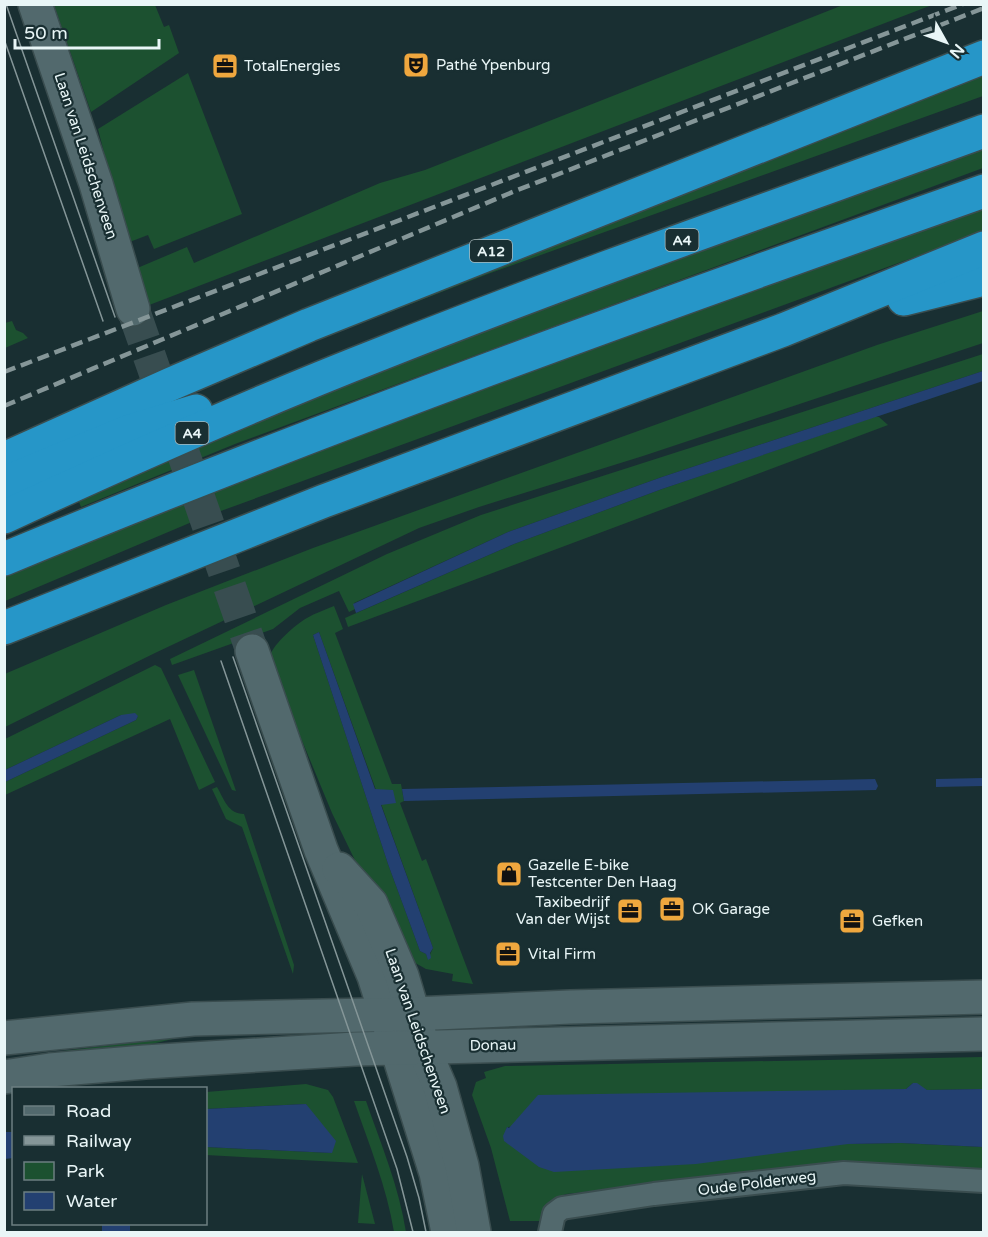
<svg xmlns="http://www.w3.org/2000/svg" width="988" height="1237" font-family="'Varela Round',sans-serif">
	<rect width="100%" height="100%" fill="#192f32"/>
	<!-- green -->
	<g fill="#1c5130" fill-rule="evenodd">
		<path d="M54,5h101l9,22 5,-2 10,28 -88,59z"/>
		<path d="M843,5h89l-788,302 -9,-38 52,-22 7,16 186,-80 45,-13z"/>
		<path d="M983,63v33l-495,178 -321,125z"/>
		<path d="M188,73l54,141 -88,35 -6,-14 -21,8 -29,-114z"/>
		<path d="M983,147v21l-748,276 -154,63 -4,-10 122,-54 339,-137z"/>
		<path d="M983,203v29l-784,287 -194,82v-25l150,-65 532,-201z"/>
		<path d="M983,311v32l-340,113 -164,51 -60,21 -264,125 -150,74v-53l2,-1 159,-68 147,-57 564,-203z"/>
		<path d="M12,321l4,9 7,3 5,5 -23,10v-25z"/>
		<path d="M983,354v17l-321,106 -154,55 -154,71 1,6 -6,3 -10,-21 -39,17 -27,21 -101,36 -2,-6 217,-105 94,-39z"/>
		<path d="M874,417h5l9,8 -540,202 -3,-9 169,-74 148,-55z"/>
		<path d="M334,606l9,23 -8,4 57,151h9l3,17 -4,2 22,58 4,-2 47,125 -21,-3 1,-7 -27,-5 -16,-9 -6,1 -72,-148 -63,-152c-1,-13 27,-37 38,-43 8,-5 18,-8 27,-12zM319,632l114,316 -5,11 -2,-5 -6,-3 -32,-87 -75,-229z"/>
		<path d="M155,665l6,3 54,114 -16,8 -29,-71 -165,76v-13l131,-62 2,-4 -17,-1 -116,55v-31z"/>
		<path d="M194,670l42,121 -4,-1 -54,-115z"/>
		<path d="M217,787c7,12 11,27 27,27l50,151 -1,9 -51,-147 -16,-8 -14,-30z"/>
		<path d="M190,1035l-64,15 -62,8 -1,-7z"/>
		<path d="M983,1057v32l-56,1 -14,-7 -7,6 -398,38 -2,2 342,15 53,-1 82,4v23l-136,-8 -281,32c-15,6 -22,11 -26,27h-30l-19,-73 -19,-53 4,-13 10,-4 -2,-6 21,-6z"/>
		<path d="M306,1084l22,6 5,7 25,66 -152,-8v-8l126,6 -26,-49 -100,5v-17z"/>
		<path d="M354,1101h12c15,43 33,86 40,131h-12c-7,-44 -25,-88 -40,-131z"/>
		<path d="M362,1174l13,50 -17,-1z"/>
	</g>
	<!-- water -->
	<g fill="#234071">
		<path d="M983,371v10l-321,108 -148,55 -158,69 -3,-9 155,-72 154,-55z"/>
		<path d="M319,632l56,157 18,1 3,13 -15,2 52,143 -3,5 1,5 -3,2 -2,-6 -6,-3 -32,-87 -75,-229z"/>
		<path d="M135,713l3,3 -2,4 -131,62v-12l116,-55z"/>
		<path d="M983,778v8l-47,1v-8z"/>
		<path d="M875,779l3,7 -2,4 -472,11 -2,-12z"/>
		<path d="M913,1083h4l10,7 56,-1v58l-82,-4 -53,1 -152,20 -142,8 -15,-5 -35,-26 -1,-5 4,-9 2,1 29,-33 368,-6z"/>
		<path d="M306,1104l30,37 -4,12 -126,-6v-38z"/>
		<path d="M4,1132h9v26l-8,1z"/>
		<rect x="102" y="1224" width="28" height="8"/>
	</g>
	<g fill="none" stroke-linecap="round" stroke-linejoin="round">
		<!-- secondary-tunnel -->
		<path stroke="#384d50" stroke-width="33" stroke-dasharray="33 16" stroke-linecap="butt" d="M133,309l119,342"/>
		<defs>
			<path id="street" d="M550,1232l4,-18 8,-6 92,-14 190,-21 140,8"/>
			<g id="secondary">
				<path d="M35,4l61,180 37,125"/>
				<path d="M252,651l69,199 53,126 62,197 12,59"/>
				<path d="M339,869l32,35 31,72 21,71 17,40 22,79 12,66"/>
				<path d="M4,1038l189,-19 221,-5 156,-7 414,-10"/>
				<path d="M4,1077l46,-7 95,-8 210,-13 629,-15"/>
			</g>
			<g id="highway">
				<path d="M904,299l80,-20"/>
				<path d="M4,459l167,-75 138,-59 675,-268"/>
				<path d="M4,483l126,-52 66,-20"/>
				<path d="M4,517c125,-58 251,-114 379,-164 198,-79 400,-149 601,-222"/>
				<path d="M4,559c322,-134 651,-252 980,-368"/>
				<path d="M4,628l320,-127 459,-171 201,-82"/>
			</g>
		</defs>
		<!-- street casing -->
		<use href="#street" stroke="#3a4d4f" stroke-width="26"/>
		<!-- secondary casing -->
		<use href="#secondary" stroke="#3a4d4f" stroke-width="36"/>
		<!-- highway casing -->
		<use href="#highway" stroke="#3a4d4f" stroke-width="36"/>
		<!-- street -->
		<use href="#street" stroke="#52696d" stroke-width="22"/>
		<!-- secondary -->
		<use href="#secondary" stroke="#52696d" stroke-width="33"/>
		<!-- highway -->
		<use href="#highway" stroke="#2696c8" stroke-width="33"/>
		<!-- tram -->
		<g stroke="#859698" stroke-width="1.5">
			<path d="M6,4l109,313"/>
			<path d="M4,39l99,282"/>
			<path d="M233,657l174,500 12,41 7,34"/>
			<path d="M221,661l176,508 16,63"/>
		</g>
		<!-- rail -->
		<g stroke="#859698" stroke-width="4.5" stroke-dasharray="12 6" stroke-linecap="butt">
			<path d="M4,372l959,-368"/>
			<path d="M4,406l511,-215 469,-183"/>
		</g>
	</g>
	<!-- icons -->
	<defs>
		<symbol id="theatre-square" viewBox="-11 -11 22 22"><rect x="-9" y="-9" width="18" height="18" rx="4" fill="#efa73e" stroke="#192f32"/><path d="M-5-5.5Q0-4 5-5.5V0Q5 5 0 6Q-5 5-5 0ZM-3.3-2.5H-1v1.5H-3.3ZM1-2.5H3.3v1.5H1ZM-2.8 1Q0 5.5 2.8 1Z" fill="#111"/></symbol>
		<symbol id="office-square" viewBox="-11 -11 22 22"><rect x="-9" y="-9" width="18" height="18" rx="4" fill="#efa73e" stroke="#192f32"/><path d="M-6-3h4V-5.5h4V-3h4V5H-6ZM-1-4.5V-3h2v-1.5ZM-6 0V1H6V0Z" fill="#111"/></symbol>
		<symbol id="shop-square" viewBox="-11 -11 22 22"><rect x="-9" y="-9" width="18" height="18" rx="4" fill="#efa73e" stroke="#192f32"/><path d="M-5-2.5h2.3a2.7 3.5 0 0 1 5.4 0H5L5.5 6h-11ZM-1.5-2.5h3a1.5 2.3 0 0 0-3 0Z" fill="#111"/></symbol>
	</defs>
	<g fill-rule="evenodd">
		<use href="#theatre-square" x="401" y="50" width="30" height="30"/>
		<use href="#office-square" x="210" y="51" width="30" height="30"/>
		<use href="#shop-square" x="494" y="859" width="30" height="30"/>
		<use href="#office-square" x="657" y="894" width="30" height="30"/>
		<use href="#office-square" x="615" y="896" width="30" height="30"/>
		<use href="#office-square" x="837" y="906" width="30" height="30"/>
		<use href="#office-square" x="493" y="939" width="30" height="30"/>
	</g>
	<g text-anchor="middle" stroke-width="4.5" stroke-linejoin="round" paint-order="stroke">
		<!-- shield labels -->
		<g fill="#192f32" stroke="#abbabc" stroke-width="1.5">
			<rect x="665.5" y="229" width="33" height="22" rx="4.5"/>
			<rect x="470" y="240" width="42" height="22" rx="4.5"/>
			<rect x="175.5" y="422" width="33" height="22" rx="4.5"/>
		</g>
		<g font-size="14" font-weight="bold" fill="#e9f6f7">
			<text x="682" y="245">A4</text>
			<text x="491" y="256">A12</text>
			<text x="192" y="438">A4</text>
		</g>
		<!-- poi labels -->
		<g font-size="15" fill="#e9f6f7" stroke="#192f32" text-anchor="start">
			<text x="436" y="70">Pathé Ypenburg</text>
			<text x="244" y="71">TotalEnergies</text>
			<text x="528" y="870">Gazelle E-bike<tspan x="528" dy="17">Testcenter Den Haag</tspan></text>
			<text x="610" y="907" text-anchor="end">Taxibedrijf<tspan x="610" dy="17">Van der Wijst</tspan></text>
			<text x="692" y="914">OK Garage</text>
			<text x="872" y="926">Gefken</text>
			<text x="528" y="959">Vital Firm</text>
		</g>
		<!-- street labels -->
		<g font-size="15" fill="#e9f6f7" stroke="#192f32">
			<text transform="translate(86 156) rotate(72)" y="5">Laan van Leidschenveen</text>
			<text transform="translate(418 1031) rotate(71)" y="5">Laan van Leidschenveen</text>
			<text transform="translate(493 1045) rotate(-1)" y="5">Donau</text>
			<text transform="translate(757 1183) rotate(-7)" y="5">Oude Polderweg</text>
		</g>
	</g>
	<!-- border -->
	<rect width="988" height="1237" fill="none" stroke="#e9f6f7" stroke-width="12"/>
	<!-- legend -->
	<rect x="12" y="1087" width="195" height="138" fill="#192f32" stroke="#6c7f81" stroke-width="1.5"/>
	<rect x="24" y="1106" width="30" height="9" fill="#52696d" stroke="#6c7f81" stroke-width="1.5"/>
	<text x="66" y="1117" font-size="18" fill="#e9f6f7">Road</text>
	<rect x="24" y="1136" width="30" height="9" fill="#859698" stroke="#6c7f81" stroke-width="1.5"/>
	<text x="66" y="1147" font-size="18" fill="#e9f6f7">Railway</text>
	<rect x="24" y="1162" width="30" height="18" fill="#1c5130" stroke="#6c7f81" stroke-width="1.5"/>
	<text x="66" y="1177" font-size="18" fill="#e9f6f7">Park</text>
	<rect x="24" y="1192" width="30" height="18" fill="#234071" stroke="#6c7f81" stroke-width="1.5"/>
	<text x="66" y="1207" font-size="18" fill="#e9f6f7">Water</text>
	<!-- north arrow -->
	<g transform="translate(946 42) rotate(130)" stroke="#192f32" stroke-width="4.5" paint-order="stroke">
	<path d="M0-4.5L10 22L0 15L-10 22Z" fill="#e9f6f7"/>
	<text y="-9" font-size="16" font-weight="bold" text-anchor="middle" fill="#e9f6f7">N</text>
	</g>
	<!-- scale -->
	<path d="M15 39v9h144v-9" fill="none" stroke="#e9f6f7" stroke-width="3"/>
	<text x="24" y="39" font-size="18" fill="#e9f6f7" stroke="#192f32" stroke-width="4.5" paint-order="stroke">50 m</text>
</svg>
